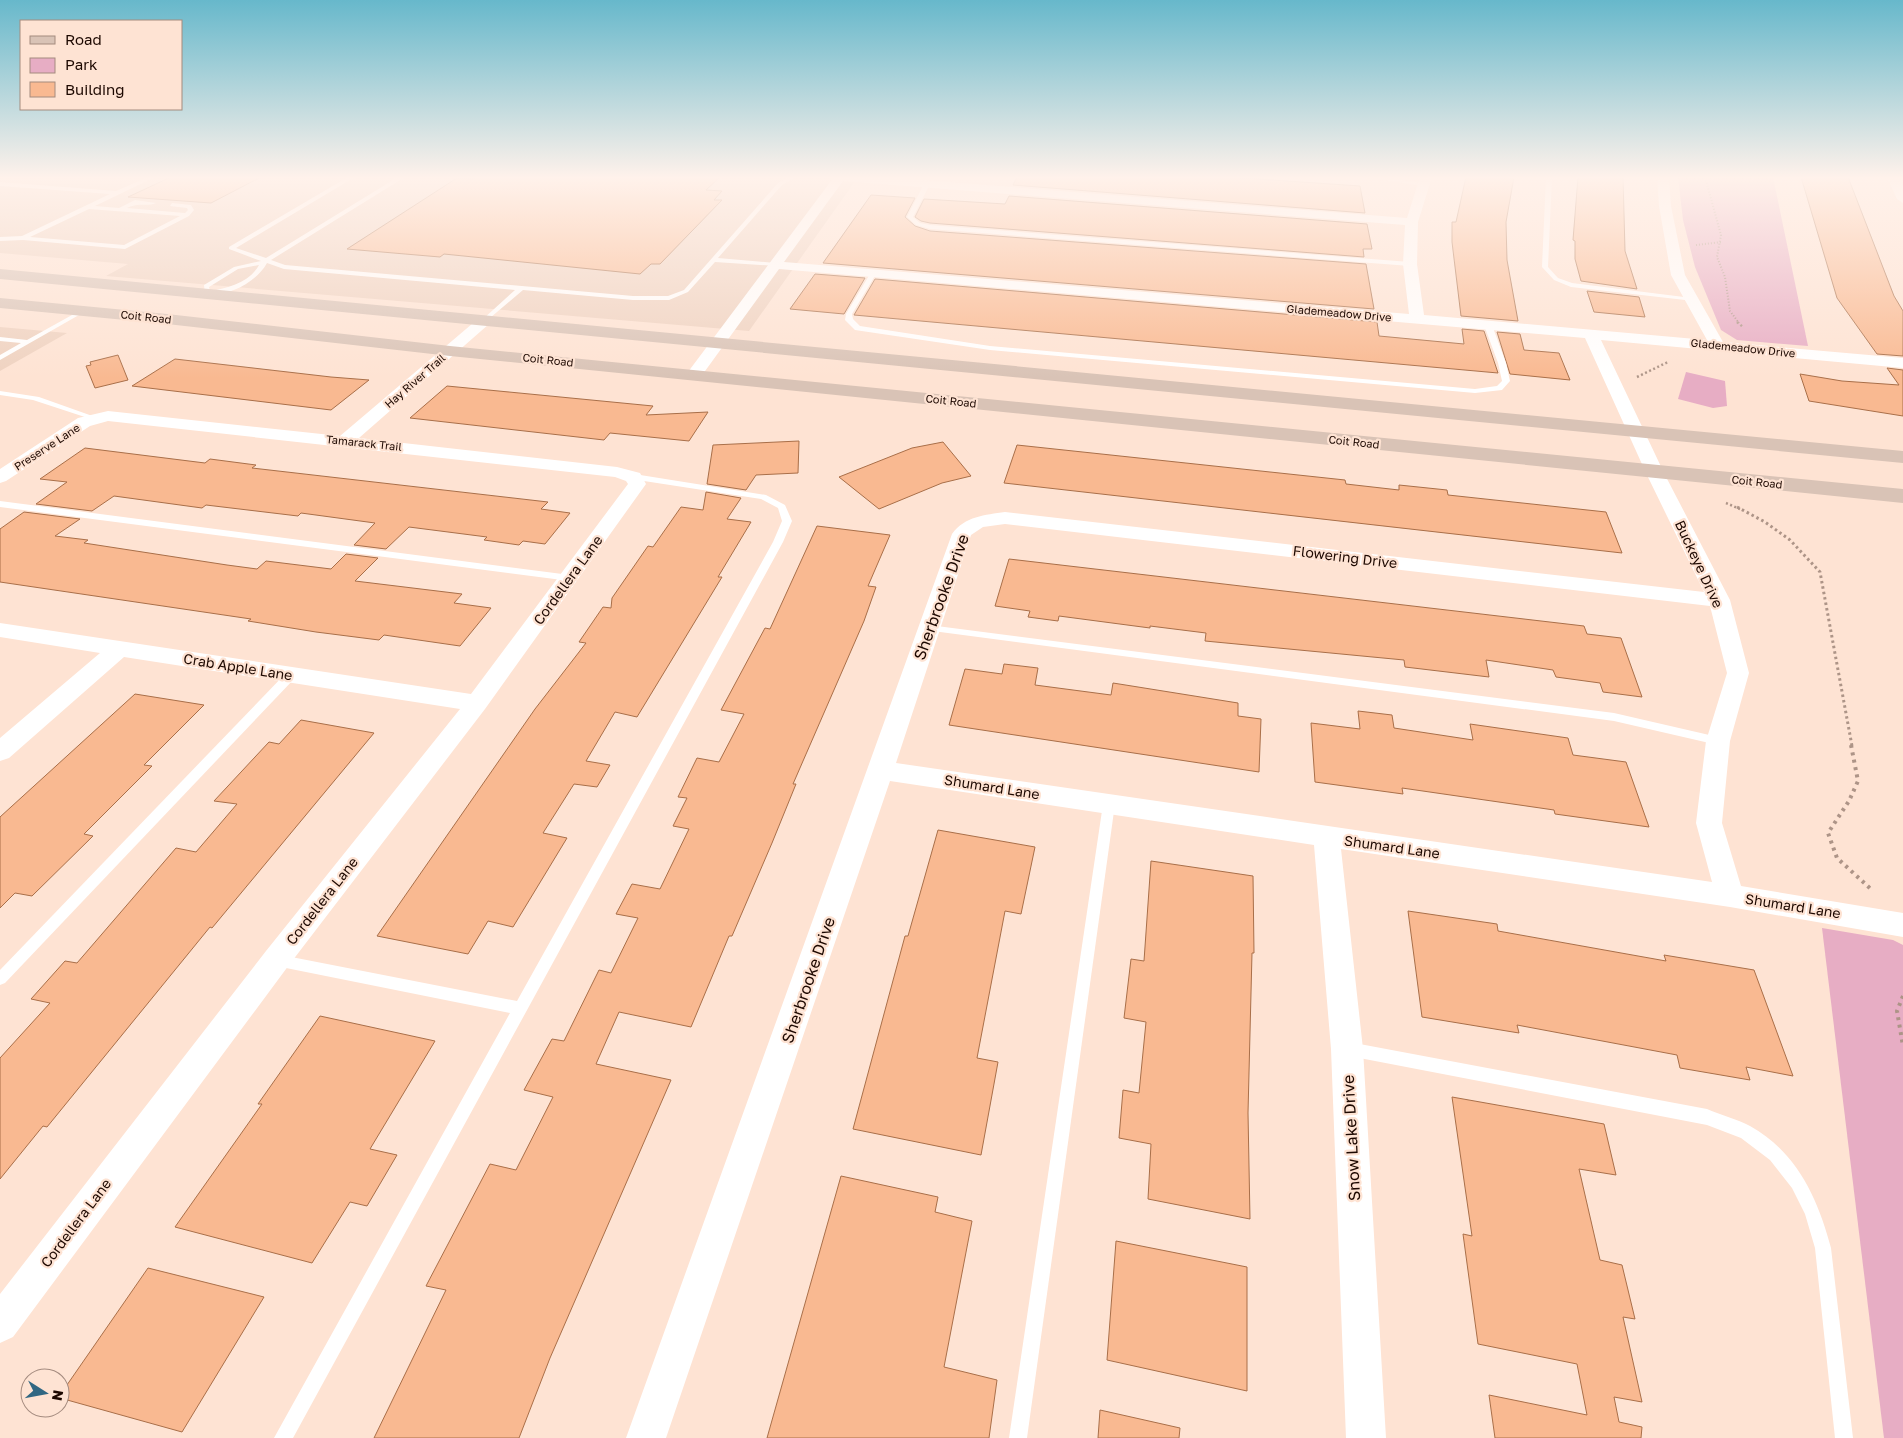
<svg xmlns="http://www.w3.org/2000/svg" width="1903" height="1438" font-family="'Golos Text',sans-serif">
	<rect width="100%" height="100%" fill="#fee3d3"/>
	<!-- built -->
	<g fill="#efd2c0">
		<path d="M0,177h858l-109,154 -643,-55 22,-12 -128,-11z"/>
		<path d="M0,327l67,6 -67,38z"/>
	</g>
	<!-- green -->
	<g fill="#e7adc4">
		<path d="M1678,177h95l35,169 -71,-6 -16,-10 -26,-63 -12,-47z"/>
		<path d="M1686,372l39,9 2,25 -14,2 -35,-9z"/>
		<path d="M1822,928l71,12 10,5v493h-19z"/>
	</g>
	<!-- building -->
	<g fill="#f9b991" stroke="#a96f49">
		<path d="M171,177h90l-50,26 -83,-6z"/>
		<path d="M476,177h244l-14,13 16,1 -8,9h8l-62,64h-9l-11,10 -196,-20 -4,3 -93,-8 110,-71 16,1z"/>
		<path d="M1017,177h211l132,9 5,27 -352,-28z"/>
		<path d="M1466,177h48l-8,45 1,38 11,61 -57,-5 -9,-74v-20h4z"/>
		<path d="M1578,177h45l2,74 12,38 -56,-8 -6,-22v-18l-2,-1z"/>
		<path d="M1801,177h47l46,119 9,15v45l-26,-2 -40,-56z"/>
		<path d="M871,195l44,3 -10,19 10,9 15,5 436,33 8,45 -551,-46z"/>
		<path d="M1009,196l358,28 5,25h-9l1,8 -434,-34 -9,-2 -6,-4 9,-18 81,5z"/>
		<path d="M815,274l50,4 -21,36 -54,-5z"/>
		<path d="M875,279l502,43 2,14 85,8 -2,-15 22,2 14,42 -644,-58z"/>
		<path d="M1587,291l52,6 6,20 -51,-5z"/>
		<path d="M1497,332l23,2 4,16 35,3 11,27 -60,-6z"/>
		<path d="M118,355l10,25 -33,8 -9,-22 5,-1 -1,-3z"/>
		<path d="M175,359l156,18 38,3 -38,30 -199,-24z"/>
		<path d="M1887,368l16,2v46l-94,-15 -9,-27 42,7 57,4z"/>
		<path d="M447,386l206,20 -7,9 62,-3 -19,29 -79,-8 -6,7 -194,-22z"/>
		<path d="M799,441l-1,32 -42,2 -10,15 -39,-6 6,-39z"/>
		<path d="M943,442l28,34 -29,7 -63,26 -40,-32 73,-29z"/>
		<path d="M1017,445l328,35 1,4 53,6v-5l48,5 1,5 158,17 16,41 -618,-70z"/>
		<path d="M85,448l120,15 5,-4 46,6 -4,3 296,34 -7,7 29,4 -25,31 -22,-3 -4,4 -35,-5 3,-3 -78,-10 -23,22 -32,-4 21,-22 -74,-10 -3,3 -92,-11 -4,3 -88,-12 -22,15 -56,-7 31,-22 -27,-3z"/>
		<path d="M706,492l35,6 -14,21 24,3 -33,55h4l-85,140 -22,-5 -29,49 24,4 -13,22 -23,-3 -31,49 24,5 -54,89 -25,-6 -20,33 -91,-18 158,-227 51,-66 -7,-1 24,-35 8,1 1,-10 36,-52 5,1 28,-40 22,3z"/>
		<path d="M24,512l56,7 -25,17 33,4 -4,3 143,22 30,4 9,-8 65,8 15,-15 32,4 -23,23 107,13 -8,9 37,5 -31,38 -76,-11 -5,5 -63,-8 -68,-11 3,-2 -251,-37v-53z"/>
		<path d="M817,526l73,9 -22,51 8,1 -12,34 -71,163h3l-24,59 -40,93h-3l-38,91 -72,-15 -23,52 75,16 -121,278 -31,80h-145l72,-148 -20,-4 64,-122 26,6 37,-73 -29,-7 28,-51 12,2 35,-71 12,3 27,-55 -22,-4 16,-30 28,5 29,-60 -16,-3 14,-28 -9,-1 19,-39 22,4 25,-48 -23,-4 44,-82 5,1z"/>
		<path d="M1009,559l575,67 3,8 34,4 21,59 -39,-5 -3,-9 -44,-6 -3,-7 -67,-10 3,17 -84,-10 -1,-7 -199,-19 1,-8 -56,-7v2l-91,-12 -1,5 -30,-4 2,-6 -35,-5z"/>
		<path d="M1004,664l34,4 -3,17 76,10 2,-12 125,20v13l23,3 -2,53 -310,-47 16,-56 37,5z"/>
		<path d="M135,694l69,11 -60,60 8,1 -68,68 9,2 -61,60 -17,-3 -15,15v-91z"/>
		<path d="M1358,711l34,4 2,13 79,12 -3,-16 98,14 5,17 53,7 23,65 -94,-13 -1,-4 -152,-22 1,6 -88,-12 -4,-59 49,6z"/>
		<path d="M301,720l73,13 -162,195 -2,-1 -163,200 -4,-1 -43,53v-121l50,-55 -19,-4 34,-38 12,2 99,-115 20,4 41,-48 -23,-3 55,-59 10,2z"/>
		<path d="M938,830l97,17 -14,67 -16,-3 -28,147 21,4 -17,93 -128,-26 52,-193h3z"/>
		<path d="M1151,861l102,15 1,77h-2l-4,160 2,106 -102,-20 3,-55 -32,-6 4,-48 16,3 7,-71 -22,-4 7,-59 13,2z"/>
		<path d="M1408,911l89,13 1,7 168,30 -2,-6 90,15 39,106 -47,-9 4,13 -70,-12 -3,-13 -160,-30 2,8 -97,-16z"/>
		<path d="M320,1016l115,25 -65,108 27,6 -30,51 -17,-4 -38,61 -137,-36 87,-123h-4z"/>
		<path d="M1452,1097l152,27 12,51 -37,-6 21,91 22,5 13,54 -12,-2 19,85 -28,-5 5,25 23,5 -1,11h-146l-6,-43 98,20 -10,-51 -99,-20 -15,-110 9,2z"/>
		<path d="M841,1176l97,21 -3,15 37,9 -28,146 53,13 -8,58h-222z"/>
		<path d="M1116,1241l131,26v124l-140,-31z"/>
		<path d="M148,1268l116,29 -82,135 -122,-34v-3z"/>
		<path d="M1100,1410l80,18 -1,10h-81z"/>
	</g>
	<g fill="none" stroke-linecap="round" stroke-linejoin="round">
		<!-- path-far3 -->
		<g stroke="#ad9487" stroke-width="2" stroke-dasharray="1 2" stroke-linecap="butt">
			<path d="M1705,177l16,58 -4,22 8,20 5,34 9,12"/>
			<path d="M1696,245l26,-3"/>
		</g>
		<!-- path-far2 -->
		<g stroke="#ad9487" stroke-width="2.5" stroke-dasharray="2 2.5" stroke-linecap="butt">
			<path d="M1737,322l6,5"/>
			<path d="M1637,377l31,-15"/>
			<path d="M1726,503l14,6"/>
		</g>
		<!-- path-far1 -->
		<path stroke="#ad9487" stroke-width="3" stroke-dasharray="2.5 3" stroke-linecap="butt" d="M1737,507l28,15 25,18 30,32 32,174"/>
		<!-- path -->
		<g stroke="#ad9487" stroke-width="4" stroke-dasharray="3 4.5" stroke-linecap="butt">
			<path d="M1851,745l7,36 -9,20 -21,32 9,25 36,33"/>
			<path d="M1903,996l-6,15 6,35"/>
		</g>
		<!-- service -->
		<g fill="#fff" fill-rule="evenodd">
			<path d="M148,177h7l-60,29 24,2 16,-8 21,3c-9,4 -17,-1 -29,5l58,5 3,-3 -1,-2 -17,-2 2,-3 19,2 3,5 -5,6 -64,33 -102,-9 -23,1v-4l22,-1 88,-42 -110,-8v-4l116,9zM89,209l91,7 -56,29 -94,-8z"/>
			<path d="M348,177h7l-119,71 30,10 132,-81h7l-134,83 14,5 348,31h35l16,-6 94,-107 11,-6h7l-14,8 -64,73 57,5 3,2 -1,1 -62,-4 -27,30 -19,8h-36l-110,-10 -39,33 -4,-2 2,-1 33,-30 -231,-21 -17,-6c-11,20 -40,34 -62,32l-1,-10 30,-18 27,-6 -32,-12v-2zM259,265c-9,17 -31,23 -49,26l-1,-4 29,-18z"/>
			<path d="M828,177h15l-3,2z"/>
			<path d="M1364,177h15l48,7 -3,2z"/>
			<path d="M1546,177h6l-4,90 10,11 14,5 120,15 2,1v2l-123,-14 -17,-7 -12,-13z"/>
			<path d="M927,182l3,2 -17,33 7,6 10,2 480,37 3,2 -3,2 -480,-37 -14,-4 -9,-8 17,-33z"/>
			<path d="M873,272l3,2 -24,40 1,5 7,7 130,20 485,43 22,-3 5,-5 -4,-18 -14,-38 4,-2 4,2 14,38 4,18 -8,9 -27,3 -485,-43 -135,-20 -10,-10 1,-6 24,-40z"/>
			<path d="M81,310l5,1 -86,49v-5l21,-12 -21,-2v-4l27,3z"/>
			<path d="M0,391l39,6 59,21 -4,2 -61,-20 -33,-5z"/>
			<path d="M634,474l132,21 19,10 7,16 -9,21 -490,896h-19l236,-425 -234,-47 -5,-2 -2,-4 2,-4 5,-2 241,47 256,-459 9,-21 -4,-13 -17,-9 -130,-20v-4z"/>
			<path d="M0,501l570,74 5,3 -5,3 -570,-74z"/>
			<path d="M929,625l685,88 104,24 6,4 -6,4 -104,-24 -689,-91 -1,-2z"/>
			<path d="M290,672l4,1 1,3 -1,3 -289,304 -5,2v-15l286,-297z"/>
			<path d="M1109,799l4,2 2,3 -88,634h-18l94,-634 2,-3z"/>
			<path d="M1349,1042l358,67c14,6 30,10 43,17 47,26 68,73 81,122l22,190h-18l-20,-190 -10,-34 -13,-26 -22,-28 -29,-22 -34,-13 -358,-69 -5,-2 -2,-5 2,-5z"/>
		</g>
		<!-- minor -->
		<g fill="#fff" fill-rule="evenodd">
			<path d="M834,177h49l524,41 13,-41h12l-14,45 -1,42 7,51 283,25 -36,-65 -12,-69 -2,-29h12l2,29 14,69 38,67 180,16v10l-302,-28 63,133 66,127 19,73 -19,68 -8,82 19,63 162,27v24l-173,-30 -389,-58 22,200 23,389h-40l-15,-389 -17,-204 -424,-64 -224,657h-40l326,-904c13,-18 33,-19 53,-22l699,80 -58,-119 -61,-135 -806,-69 -79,109h-12l-2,-3 2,-3zM843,181l562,44 -2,39 6,50 -625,-52zM1005,524l705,82 17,67 -21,68 -10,82 16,59 -816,-119 75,-228 12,-8z"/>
			<path d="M1887,177h12l4,9v17l-6,-4z"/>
			<path d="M484,317l5,1 2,3 -2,3 -130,114 258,29 23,6 6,11 -161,225 -199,260 -273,368 -13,6v-49l266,-343 194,-242 -336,-52 -115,101 -9,3v-23l100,-85 -100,-16v-14l471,71 157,-210 -2,-3 -11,-4 -507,-56 -18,5 -84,55 -6,2v-14l78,-51 30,-7 232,25 139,-118z"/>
		</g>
		<!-- secondary -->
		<g fill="#d9c3b6" fill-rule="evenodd">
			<path d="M0,269l1903,182v12l-1903,-184z"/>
			<path d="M0,298l167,16 283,32 1453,143v14l-1453,-147 -283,-32 -167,-16z"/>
		</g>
	</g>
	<!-- sky -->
	<linearGradient id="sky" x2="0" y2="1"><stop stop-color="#67b8cb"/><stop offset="0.47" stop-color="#fff2eb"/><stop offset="1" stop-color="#fff2eb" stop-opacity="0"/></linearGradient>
	<rect width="1903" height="378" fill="url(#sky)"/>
	<g text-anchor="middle" stroke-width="4.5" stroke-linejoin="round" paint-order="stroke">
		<!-- far-street labels -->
		<g font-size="11" fill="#1d0800" stroke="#fee3d3">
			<text transform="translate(1339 313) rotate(5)" y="4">Glademeadow Drive</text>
			<text transform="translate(146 317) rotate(6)" y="4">Coit Road</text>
			<text transform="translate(1743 348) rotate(6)" y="4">Glademeadow Drive</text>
			<text transform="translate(548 360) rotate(6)" y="4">Coit Road</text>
			<text transform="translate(415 381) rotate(-41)" y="4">Hay River Trail</text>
			<text transform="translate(951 401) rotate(6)" y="4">Coit Road</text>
			<text transform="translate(1354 442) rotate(6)" y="4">Coit Road</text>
			<text transform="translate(364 443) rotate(6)" y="4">Tamarack Trail</text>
			<text transform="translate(47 447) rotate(-33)" y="4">Preserve Lane</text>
			<text transform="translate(1757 482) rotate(6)" y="4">Coit Road</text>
		</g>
		<!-- street labels -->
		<g font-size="14" fill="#1d0800" stroke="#fee3d3">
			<text transform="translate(1345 557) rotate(7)" y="5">Flowering Drive</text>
			<text transform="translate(1699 564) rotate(65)" y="5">Buckeye Drive</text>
			<text transform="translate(568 580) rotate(-54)" y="5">Cordellera Lane</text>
			<text transform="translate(238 667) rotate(9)" y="5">Crab Apple Lane</text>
			<text transform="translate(992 787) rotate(9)" y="5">Shumard Lane</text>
			<text transform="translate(1392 847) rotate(8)" y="5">Shumard Lane</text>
			<text transform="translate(322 901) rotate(-52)" y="5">Cordellera Lane</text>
			<text transform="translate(1793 906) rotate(9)" y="5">Shumard Lane</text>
			<text transform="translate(76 1223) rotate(-53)" y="5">Cordellera Lane</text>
		</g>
		<!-- near-street labels -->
		<g font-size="16" fill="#1d0800" stroke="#fee3d3">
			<text transform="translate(941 597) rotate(-70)" y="6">Sherbrooke Drive</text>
			<text transform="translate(808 980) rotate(-71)" y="6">Sherbrooke Drive</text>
			<text transform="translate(1351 1138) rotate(-93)" y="6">Snow Lake Drive</text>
		</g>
	</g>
	<!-- legend -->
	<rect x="20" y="20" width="162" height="90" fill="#fee3d3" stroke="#a48b7f"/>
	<rect x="30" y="36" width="25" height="8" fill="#d9c3b6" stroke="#a48b7f"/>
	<text x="65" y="45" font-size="15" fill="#1d0800">Road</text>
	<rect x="30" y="58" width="25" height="15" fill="#e7adc4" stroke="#a48b7f"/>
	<text x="65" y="70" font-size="15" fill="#1d0800">Park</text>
	<rect x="30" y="82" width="25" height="15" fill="#f9b991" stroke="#a48b7f"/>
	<text x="65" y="95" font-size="15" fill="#1d0800">Building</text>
	<!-- north arrow -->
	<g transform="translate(45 1393) rotate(101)"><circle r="24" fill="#fee3d3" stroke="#a48b7f"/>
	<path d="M0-4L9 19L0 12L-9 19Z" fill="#316782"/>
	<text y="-8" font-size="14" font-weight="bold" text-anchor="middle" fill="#1d0800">N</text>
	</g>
</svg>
